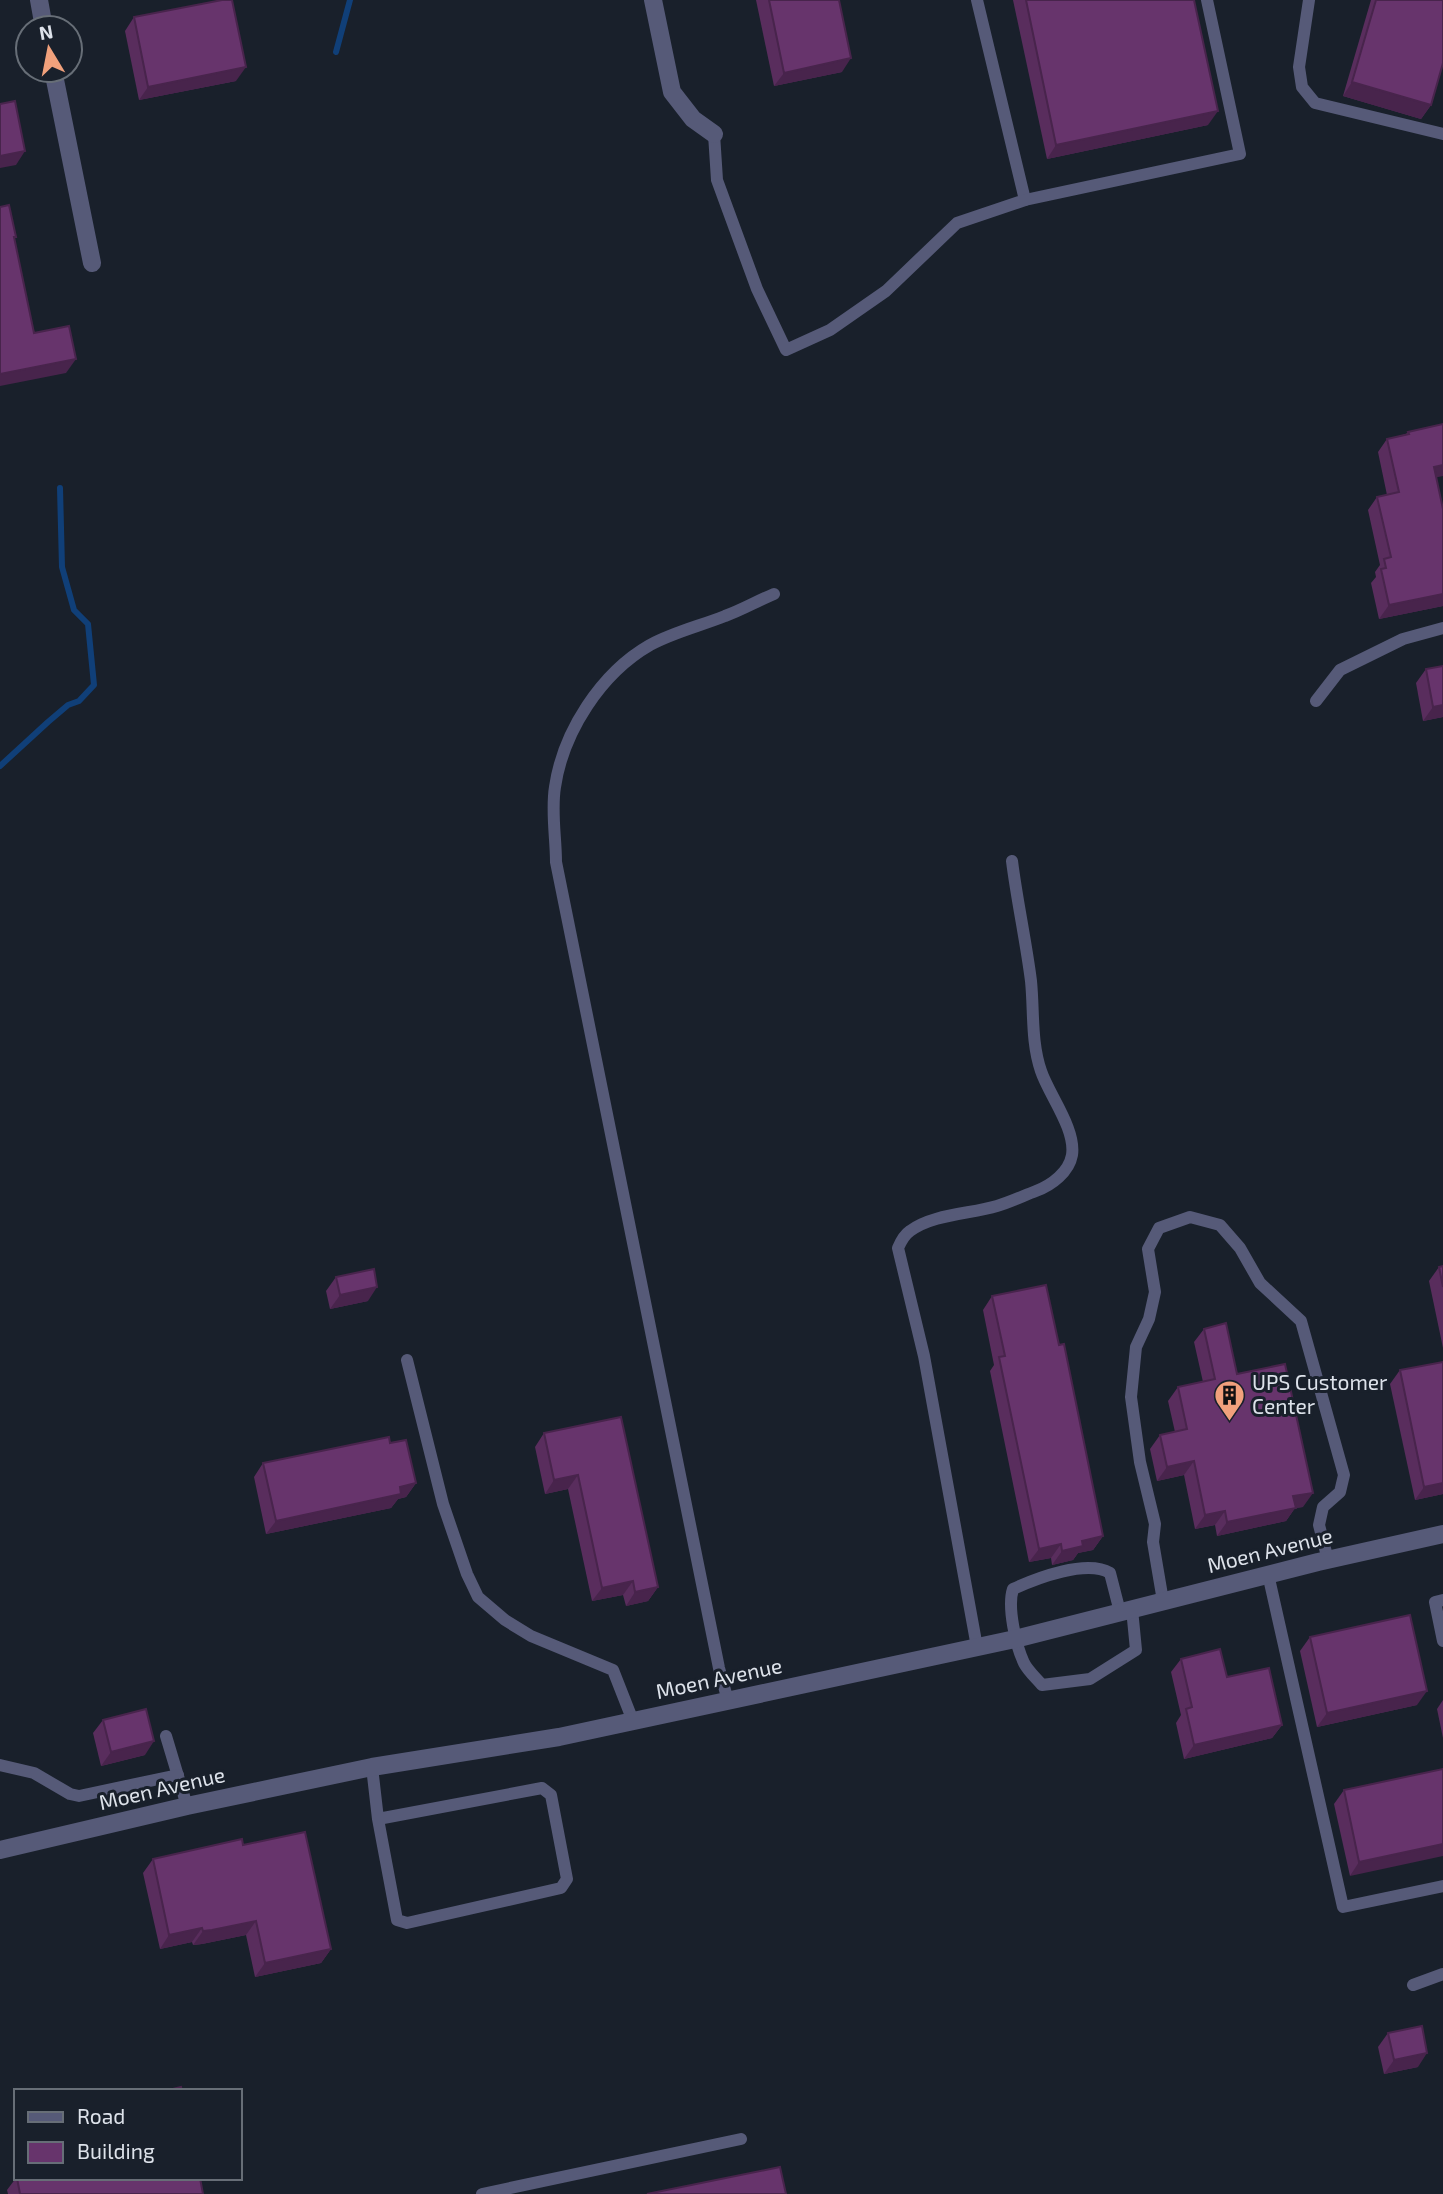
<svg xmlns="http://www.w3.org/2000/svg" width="1443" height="2194" font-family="'Exo 2',sans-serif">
	<rect width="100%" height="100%" fill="#19202b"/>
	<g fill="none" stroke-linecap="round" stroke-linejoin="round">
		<!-- stream -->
		<g stroke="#103f78" stroke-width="6">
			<path d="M336,52l14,-52"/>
			<path d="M0,766l48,-44 20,-17 11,-4 15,-16 -6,-61 -14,-14 -12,-43 -2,-79"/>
		</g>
		<!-- lane -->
		<g stroke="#565a78" stroke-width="12">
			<path d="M1309,0l-10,67 3,20 13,16 128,31"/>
			<path d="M714,134l3,46 40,109 29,61 44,-20 56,-39 71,-68 68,-23 -48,-200"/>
			<path d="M1025,200l215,-46 -33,-154"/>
			<path d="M1316,701l24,-31 63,-31 40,-11"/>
			<path d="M407,1360l36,144 24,70 11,23 27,23 26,16 82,34 20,51"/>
			<path d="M1268,1574l75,333 100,-21"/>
			<path d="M1443,1600l-8,2 8,39"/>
			<path d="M1163,1601l-10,-59 2,-18 -15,-62 -9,-65 5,-50 13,-28 6,-27 -7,-43 11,-21 31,-11 30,8 20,23 20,35 41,38 43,154 -4,17 -17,15 -4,18 9,35"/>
			<path d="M1120,1612l-10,-39c-23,-14 -73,5 -97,16 -6,18 3,57 11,74 4,8 12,15 18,22l48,-6 46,-29 -4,-41"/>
			<path d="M977,1647l-53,-291 -26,-108c3,-7 6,-13 12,-17 23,-17 60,-17 87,-25 13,-4 26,-10 39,-15 16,-6 33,-19 36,-36 4,-26 -23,-60 -31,-84 -10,-29 -7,-60 -10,-90 -5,-40 -14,-80 -19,-120"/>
			<path d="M728,1701l-9,-33 -163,-806c0,-24 -5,-51 -1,-75 8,-55 46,-114 95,-142 24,-13 50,-19 75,-29 17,-6 32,-15 49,-22"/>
			<path d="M166,1736l21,70"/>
			<path d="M0,1765l34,8 36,21 9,2 99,-21"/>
			<path d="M372,1767l6,52 19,101 10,3 154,-35 6,-9 -16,-84 -9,-7 -164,31"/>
			<path d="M1413,1985l30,-11"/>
			<path d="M482,2194l259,-55"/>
		</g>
		<!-- street -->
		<g stroke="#565a78" stroke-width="18">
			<path d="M39,0l5,28"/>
			<path d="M653,0l19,92 21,27 21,15"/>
			<path d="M53,70l39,193"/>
			<path d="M0,1850l187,-44 185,-39 187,-30 456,-98 303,-77 125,-28"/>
		</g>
	</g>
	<!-- wall -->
	<g fill="#592d5d">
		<path d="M756,0h83l3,72 -68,14z"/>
		<path d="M1013,0h181l14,125 -161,34z"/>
		<path d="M1371,0h72l-12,105 -10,14 -78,-23z"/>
		<path d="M134,17l102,64 -97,19 -14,-69z"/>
		<path d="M1408,432l28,46 7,128 -64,13 -8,-36 5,-6 -1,-5 5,-7 -12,-55 9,-13 10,-2 -9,-43 9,-13 19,-5z"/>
		<path d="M1443,666v51l-20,4 -7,-38 10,-14z"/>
		<path d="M1443,1266v82l-14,-67 10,-14z"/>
		<path d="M336,1277l32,24 -38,8 -4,-18z"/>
		<path d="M992,1296l67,49 44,191 -10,14 -15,3 -5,7 -21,5 -1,-7 -22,4 -39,-191 4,-6 -11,-55z"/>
		<path d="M1204,1329l33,45 66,133 -8,1 -9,13 -69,15 -2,-11 -20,4 -11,-54 -27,6 -7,-32 10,-14 15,-3 -7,-31 10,-14 25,-5 -9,-40z"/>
		<path d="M1400,1370l43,124 -28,6 -25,-116z"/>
		<path d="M621,1417l37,170 -10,14 -22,5 -3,-11 -31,6 -24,-112 -23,5 -10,-47 9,-14z"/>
		<path d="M390,1443l26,40 -10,14 -8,2 -7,9 -125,26 -12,-57 9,-14z"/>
		<path d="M1310,1637l107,68 -100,22 -17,-76z"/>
		<path d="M1181,1659l101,66 -10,13 -88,21 -8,-36 5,-8 -10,-43z"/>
		<path d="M1443,1700v38l-6,-29z"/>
		<path d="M103,1720l42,35 -44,11 -8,-33z"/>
		<path d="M1443,1769l-93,107 -16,-72 10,-14z"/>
		<path d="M243,1845l88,104 -10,14 -66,14 -9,-42 -44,9 -9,1 -1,-3 -32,7 -17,-76 10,-14z"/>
		<path d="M1388,2033l30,34 -34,7 -6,-27z"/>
		<path d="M16,2178h184l3,16h-195l-1,-4z"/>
	</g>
	<!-- shaded-wall -->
	<g fill="#48244c">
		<path d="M851,58l-9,14 -68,14 10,-13z"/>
		<path d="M246,67l-10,14 -97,19 9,-13z"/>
		<path d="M1352,82l79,23 -10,14 -78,-23z"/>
		<path d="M1218,111l-10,14 -161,34 9,-14z"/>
		<path d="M25,151l-9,14 -16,3v-12z"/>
		<path d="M76,359l-10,14 -66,13v-12z"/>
		<path d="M1443,465v11l-19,4 10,-13z"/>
		<path d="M1443,594v12l-64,13 10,-14z"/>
		<path d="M1443,705v12l-20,4 10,-14z"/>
		<path d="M377,1287l-9,14 -38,8 10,-14z"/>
		<path d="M1194,1461l-10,14 -27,6 10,-14z"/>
		<path d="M578,1475l-10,14 -23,5 9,-14z"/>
		<path d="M416,1483l-10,14 -8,2 -7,9 -125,26 10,-13z"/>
		<path d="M1443,1483v11l-28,6 9,-13z"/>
		<path d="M1313,1493l-10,14 -8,1 -9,13 -69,15 10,-14 66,-26z"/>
		<path d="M1225,1511l-10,14 -20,4 10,-14z"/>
		<path d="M1103,1536l-10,14 -15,3 -5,7 -21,5 10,-14 20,-10z"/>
		<path d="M1061,1544l-10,14 -22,4 10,-13z"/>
		<path d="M633,1581l-10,14 -31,6 10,-13z"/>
		<path d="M658,1587l-10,14 -22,5 9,-14z"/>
		<path d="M1427,1691l-10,14 -100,22 10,-14z"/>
		<path d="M1282,1725l-10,13 -88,21 10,-14z"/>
		<path d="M154,1741l-9,14 -44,11 10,-14z"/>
		<path d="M1443,1844v12l-93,20 9,-14z"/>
		<path d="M256,1921l-10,14 -44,9 -9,1 10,-14z"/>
		<path d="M202,1928l-10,14 -32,7 9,-14z"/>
		<path d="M331,1949l-10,14 -66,14 10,-14z"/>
		<path d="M1427,2053l-9,14 -34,7 10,-14z"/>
	</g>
	<!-- building -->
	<g fill="#67346c" stroke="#48244c" stroke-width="2">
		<path d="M222,0h10l14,67 -98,20 -14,-70z"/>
		<path d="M769,0h70l12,58 -67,15z"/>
		<path d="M1026,0h168l24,111 -162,34z"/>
		<path d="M1376,0h67v63l-12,42 -79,-23z"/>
		<path d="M15,101l10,50 -25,5v-52z"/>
		<path d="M9,205l7,32h-2l20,96 35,-7 7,33 -76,15v-167z"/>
		<path d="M1443,424v41l-9,2 9,42v85l-54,11 -8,-36 5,-1 -2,-9 7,-2 -14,-60 22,-5 -12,-53 22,-5 -1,-2z"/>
		<path d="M1443,666v39l-10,2 -7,-38z"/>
		<path d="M1443,1266v21l-4,-20z"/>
		<path d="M374,1269l3,18 -37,8 -4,-18z"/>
		<path d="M1046,1285l13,60 5,-1 39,192 -21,5 1,5 -21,5 -1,-7 -22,5 -40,-192 6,-1 -13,-60z"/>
		<path d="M1226,1323l11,51 48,-10 28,129 -20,3 3,12 -69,14 -2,-11 -20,4 -11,-54 -27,6 -7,-32 27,-6 -9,-42 37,-8 -11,-50z"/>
		<path d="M1443,1362v121l-19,4 -24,-117z"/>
		<path d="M621,1417l37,170 -23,5 -2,-11 -31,7 -24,-113 -24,5 -10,-47z"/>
		<path d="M389,1437l1,6 16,-3 10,43 -16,4 1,7 -125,27 -13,-58z"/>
		<path d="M1410,1615l17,76 -100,22 -17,-76z"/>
		<path d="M1220,1649l7,28 42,-9 13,57 -88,20 -8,-36 6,-2 -11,-48z"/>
		<path d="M146,1709l8,32 -43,11 -8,-32z"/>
		<path d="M1443,1769v75l-84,18 -15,-72z"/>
		<path d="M305,1832l26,117 -66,14 -9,-42 -44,9 -9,1 -1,-3 -33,7 -16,-76 89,-20 1,6z"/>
		<path d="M1422,2026l5,27 -33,7 -6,-27z"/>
		<path d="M181,2087l1,4h-17z"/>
		<path d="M780,2167l6,27h-139z"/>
		<path d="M17,2178h183l3,16h-183z"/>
	</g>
	<!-- icons -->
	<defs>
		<symbol id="building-pin" viewBox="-11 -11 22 30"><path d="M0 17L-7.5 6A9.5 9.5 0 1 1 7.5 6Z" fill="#f1a17c" stroke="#19202b"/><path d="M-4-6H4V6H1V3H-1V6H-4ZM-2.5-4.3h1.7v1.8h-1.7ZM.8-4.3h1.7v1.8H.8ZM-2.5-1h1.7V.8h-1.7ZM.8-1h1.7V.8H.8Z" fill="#111"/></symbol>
	</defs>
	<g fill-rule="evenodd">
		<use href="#building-pin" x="1212" y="1378" width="35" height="47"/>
	</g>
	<g text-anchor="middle" stroke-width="6" stroke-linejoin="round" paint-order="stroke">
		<!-- poi labels -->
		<g font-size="21" fill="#dde2ea" stroke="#19202b" text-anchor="start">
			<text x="1252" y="1390">UPS Customer<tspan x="1252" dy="24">Center</tspan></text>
		</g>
		<!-- street labels -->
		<g font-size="21" fill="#dde2ea" stroke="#19202b">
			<text transform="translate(1270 1551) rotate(-14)" y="7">Moen Avenue</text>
			<text transform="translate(719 1679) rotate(-12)" y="7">Moen Avenue</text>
			<text transform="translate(162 1789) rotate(-13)" y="7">Moen Avenue</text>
		</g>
	</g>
	<!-- legend -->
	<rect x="14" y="2089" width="228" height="91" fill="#19202b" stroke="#676e77" stroke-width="2"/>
	<rect x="28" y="2112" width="35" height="10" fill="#565a78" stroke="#676e77" stroke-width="2"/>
	<text x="77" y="2124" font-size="21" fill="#dde2ea">Road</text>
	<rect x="28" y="2142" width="35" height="21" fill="#67346c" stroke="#676e77" stroke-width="2"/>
	<text x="77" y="2159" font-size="21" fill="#dde2ea">Building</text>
	<!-- north arrow -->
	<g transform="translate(49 49) rotate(350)"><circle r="33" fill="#19202b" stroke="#676e77" stroke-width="2"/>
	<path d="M0-5L12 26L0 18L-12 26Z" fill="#f1a17c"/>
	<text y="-10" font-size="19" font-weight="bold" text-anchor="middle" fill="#dde2ea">N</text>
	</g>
</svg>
